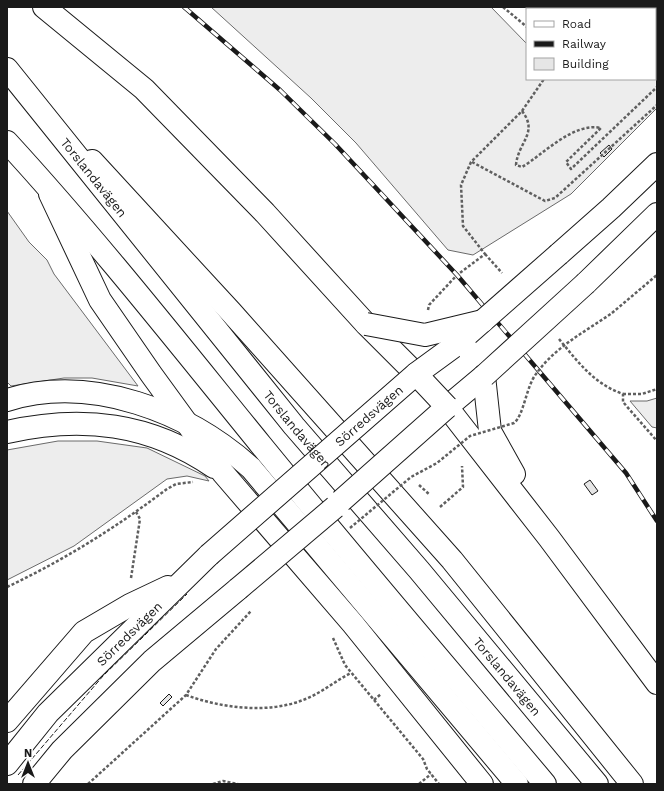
<svg xmlns="http://www.w3.org/2000/svg" width="664" height="791" font-family="'Work Sans',sans-serif">
	<rect width="100%" height="100%" fill="#fff"/>
	<!-- built -->
	<g fill="#ededed" stroke="#6a6a6a">
		<path d="M211,7h280l36,37v35h128v-45l2,-3v77l-86,86 -98,61 -25,-5 -92,-107 -45,-45z"/>
		<path d="M7,211l22,31 18,18 7,14 84,112 -46,-8h-28l-53,8 -4,-4z"/>
		<path d="M657,398v30l-5,-1 -22,-26h17z"/>
		<path d="M58,441h39l50,7 58,28 4,5 -22,-5 -20,3 -93,67 -67,34v-130z"/>
	</g>
	<!-- building -->
	<g fill="#e6e6e6" stroke="#1a1a1a">
		<path d="M609,145l3,4 -8,8 -4,-4z"/>
		<path d="M590,480l8,11 -6,4 -8,-11z"/>
		<path d="M169,694l3,3 -9,9 -3,-3z"/>
	</g>
	<g fill="none" stroke-linecap="round" stroke-linejoin="round">
		<defs>
			<g id="minor">
				<path d="M92,161l139,151 221,248 180,224"/>
				<path d="M50,194l50,106 51,74 72,99 130,151 129,160"/>
				<path d="M559,254l52,-46 46,-44"/>
				<path d="M586,283l71,-69"/>
				<path d="M447,407l37,-31"/>
				<path d="M7,432c75,-17 143,-9 207,35"/>
				<path d="M7,721l77,-89 46,-27 38,-18"/>
				<path id="s1" d="M7,764l41,-51 161,-158"/>
				<path d="M34,784l28,-34 90,-89 86,-72"/>
			</g>
			<g id="major">
				<path d="M44,7l100,82 121,124 101,111 50,50"/>
				<path id="s2" d="M7,69l287,357 125,144 178,214"/>
				<path d="M7,142c89,97 171,201 254,303 93,114 189,226 284,339"/>
				<path d="M484,376l6,55 24,43"/>
				<path d="M7,400c84,-26 181,11 244,68l266,316"/>
				<path d="M447,407l102,131 108,145"/>
			</g>
		</defs>
		<!-- minor casing -->
		<use href="#minor" stroke="#1a1a1a" stroke-width="24"/>
		<!-- major casing -->
		<use href="#major" stroke="#1a1a1a" stroke-width="24"/>
		<!-- path -->
		<g stroke="#5f5f5f" stroke-width="2.5" stroke-dasharray="3 2" stroke-linecap="butt">
			<path d="M503,7l24,20"/>
			<path d="M522,111c17,22 -4,31 -6,54l6,2c22,-13 51,-45 79,-39l-35,34 5,7 86,-82"/>
			<path d="M472,162l73,39 10,-3 102,-93"/>
			<path d="M485,254l17,19"/>
			<path d="M428,310l1,-5 28,-30 28,-21 -22,-28 -2,-41 10,-23 51,-51 22,-32"/>
			<path d="M612,313l45,-38"/>
			<path d="M559,339c19,23 35,45 64,55v8l34,39"/>
			<path d="M623,394h19l15,-5"/>
			<path d="M419,485l11,10"/>
			<path d="M440,507l23,-20 -1,-21"/>
			<path d="M131,578l9,-59 -4,-7"/>
			<path d="M7,587c59,-28 108,-59 160,-98l9,-5 17,-2"/>
			<path d="M333,638l12,27 78,94 4,10 12,15"/>
			<path d="M186,695c35,13 82,19 117,5 17,-6 32,-19 48,-27"/>
			<path d="M374,700l7,-6"/>
			<path d="M88,784l98,-89 30,-46 35,-38"/>
			<path d="M213,784l10,-3 15,3"/>
			<path d="M419,784l12,-10"/>
		</g>
		<!-- minor -->
		<use href="#minor" stroke="#fff" stroke-width="22"/>
		<!-- major -->
		<use href="#major" stroke="#fff" stroke-width="22"/>
		<defs>
			<path id="rail" d="M184,7l96,83 55,54 122,131 169,198 31,48"/>
		</defs>
		<!-- rail casing -->
		<use href="#rail" stroke="#1a1a1a" stroke-width="4.5"/>
		<!-- rail -->
		<use href="#rail" stroke="#fff" stroke-width="3" stroke-dasharray="9" stroke-linecap="butt"/>
		<defs>
			<g id="minor-bridge">
				<path d="M468,334l91,-80"/>
				<path d="M484,376l102,-93"/>
				<path d="M341,501l106,-94"/>
				<path id="s3" d="M209,555l207,-181 37,-27"/>
				<path d="M238,589l97,-82"/>
			</g>
			<g id="major-bridge">
				<path d="M366,324l59,11 58,-14"/>
				<path d="M416,374l31,33"/>
			</g>
		</defs>
		<!-- minor-bridge casing -->
		<use href="#minor-bridge" stroke="#1a1a1a" stroke-width="24" stroke-linecap="butt"/>
		<!-- major-bridge casing -->
		<use href="#major-bridge" stroke="#1a1a1a" stroke-width="24" stroke-linecap="butt"/>
		<!-- path-bridge -->
		<path stroke="#5f5f5f" stroke-width="2.5" stroke-dasharray="3 2" stroke-linecap="butt" d="M350,528l61,-51 26,-14 33,-27 44,-13c10,-8 12,-36 22,-49 20,-28 49,-42 76,-61"/>
		<!-- minor-bridge -->
		<use href="#minor-bridge" stroke="#fff" stroke-width="22"/>
		<!-- major-bridge -->
		<use href="#major-bridge" stroke="#fff" stroke-width="22"/>
		<!-- fence -->
		<path stroke="#1a1a1a" stroke-width="1" stroke-dasharray="5 2" stroke-linecap="butt" d="M18,775l85,-99 84,-82"/>
	</g>
	<g text-anchor="middle" stroke-width="3" stroke-linejoin="round" paint-order="stroke">
		<!-- street labels -->
		<g font-size="13" fill="#1a1a1a" stroke="#fff">
			<text dy="5" stroke="none"><textPath href="#s2" startOffset="139">Torslandavägen</textPath></text>
			<text dy="5" stroke="none"><textPath href="#s3" startOffset="212">Sörredsvägen</textPath></text>
			<text dy="5" stroke="none"><textPath href="#s2" startOffset="463">Torslandavägen</textPath></text>
			<text dy="5" stroke="none"><textPath href="#s1" startOffset="179">Sörredsvägen</textPath></text>
			<text dy="5" stroke="none"><textPath href="#s2" startOffset="787">Torslandavägen</textPath></text>
		</g>
	</g>
	<!-- border -->
	<rect width="664" height="791" fill="none" stroke="#1a1a1a" stroke-width="16"/>
	<!-- legend -->
	<rect x="526" y="8" width="130" height="72" fill="#ffffff" stroke="#a3a3a3"/>
	<rect x="534" y="21" width="20" height="6" fill="#ffffff" stroke="#a3a3a3"/>
	<text x="562" y="28" font-size="12" fill="#1a1a1a">Road</text>
	<rect x="534" y="41" width="20" height="6" fill="#1a1a1a" stroke="#a3a3a3"/>
	<text x="562" y="48" font-size="12" fill="#1a1a1a">Railway</text>
	<rect x="534" y="58" width="20" height="12" fill="#e6e6e6" stroke="#a3a3a3"/>
	<text x="562" y="68" font-size="12" fill="#1a1a1a">Building</text>
	<!-- north arrow -->
	<g transform="translate(28 763)" stroke="#ffffff" stroke-width="3" paint-order="stroke">
	<path d="M0-3L7 15L0 10L-7 15Z" fill="#1a1a1a"/>
	<text y="-6" font-size="11" font-weight="bold" text-anchor="middle" fill="#1a1a1a">N</text>
	</g>
</svg>
